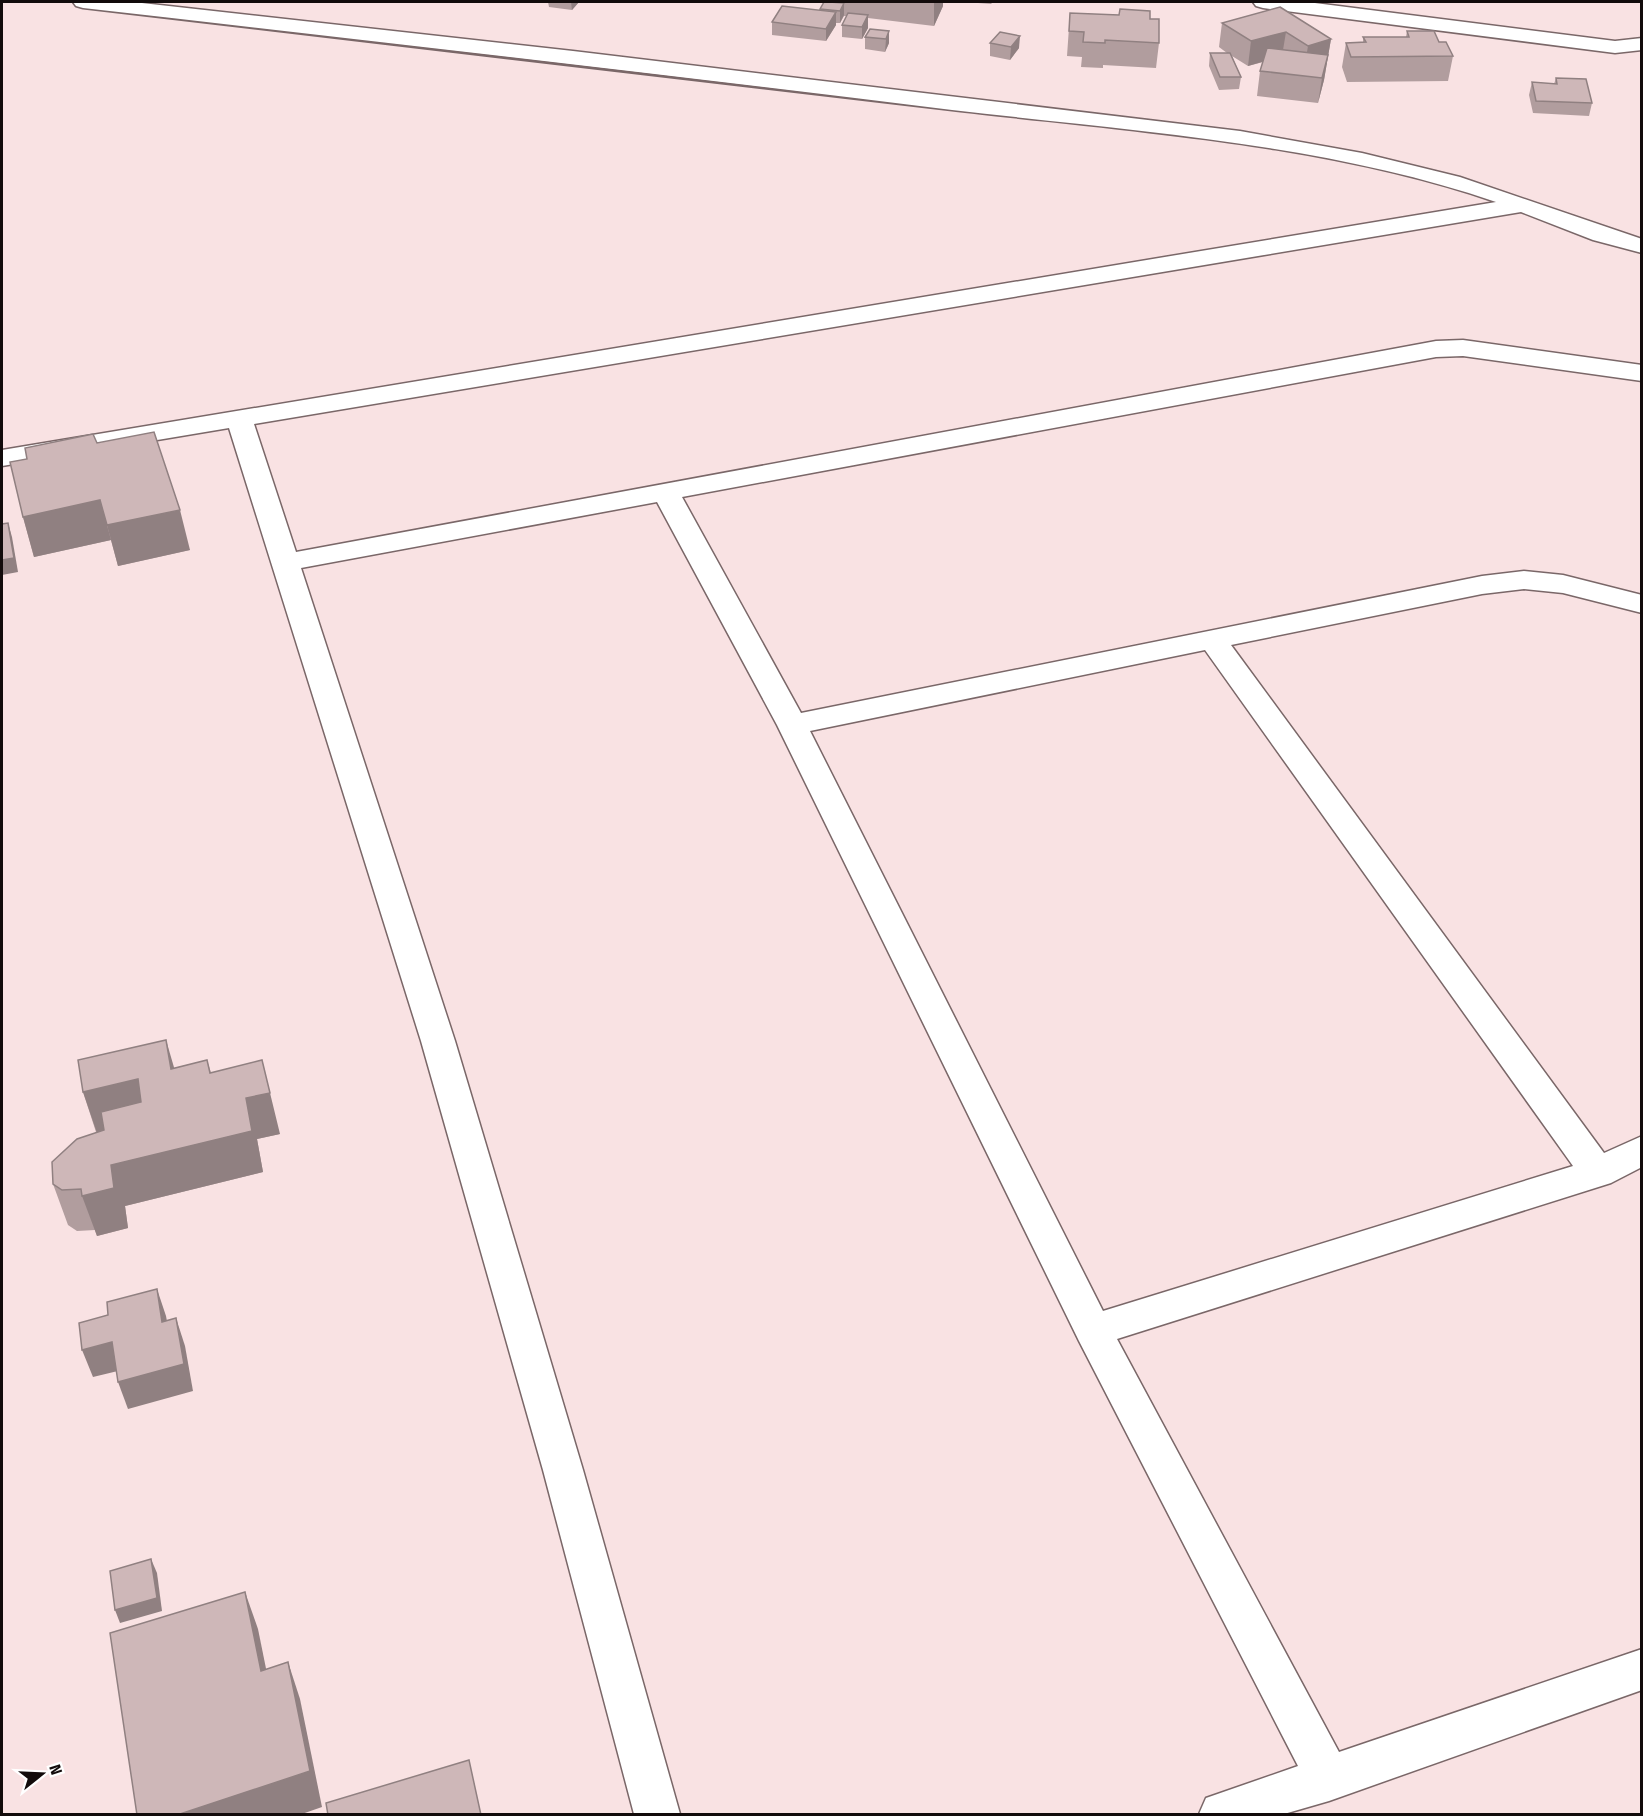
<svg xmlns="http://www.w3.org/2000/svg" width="1643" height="1816" font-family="'Fira Sans Condensed',sans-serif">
	<rect width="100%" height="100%" fill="#f9e2e3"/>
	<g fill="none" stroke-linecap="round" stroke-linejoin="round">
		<defs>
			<g id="minor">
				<path d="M73,2h60l440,49 667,80 122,22 98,24 182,62v14l-49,-13 -72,-28 -1267,212 42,128 1140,-211 27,-1 179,25v16l-179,-25 -27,1 -754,140 119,216 681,-137 42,-5 39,4 79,20v18l-79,-20 -39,-4 -42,5 -251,51 373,508 38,-17v31l-31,16 -494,156 222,413 303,-103v41l-313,111 -45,13h-85l7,-16 92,-32 -219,-425 -302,-616 -120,-223 -356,66 154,473 128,429 97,344h-46l-91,-344 -122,-429 -192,-613 -227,38v-16l1494,-248c-171,-59 -365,-71 -544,-92 -289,-36 -579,-69 -869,-102l-7,-2zM1205,650l368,516 -470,145 -293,-580z"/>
				<path d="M1253,2h54l308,39 27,-3v12l-27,3 -352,-45 -7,-2z"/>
			</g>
		</defs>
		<!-- minor casing -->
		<use href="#minor" stroke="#7a6768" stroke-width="3"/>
		<!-- minor -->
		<use href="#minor" fill="#fff" fill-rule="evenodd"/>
	</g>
	<!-- wall -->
	<g fill="#b19d9e">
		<path d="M548,2h31l-7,8 -23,-3z"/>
		<path d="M824,2h119v4l-9,20 -66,-8v10l-6,11 -20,-2v-12l5,-9h-3l-4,7h-4v2l-10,16 -54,-6v-13l48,-12z"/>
		<path d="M965,2h28l-2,2z"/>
		<path d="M1280,7l51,32 -7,41 -6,23 -61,-7 3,-25 3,-9 -15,4 -16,-10 9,21 -2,12 -20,1 -10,-24 1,-13h17l-8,-6 3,-24z"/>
		<path d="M1070,13l49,2 31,4 9,24 -3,25 -53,-3v3l-22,-1 1,-10 -15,-1z"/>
		<path d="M889,31v12l-4,9 -20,-3v-12z"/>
		<path d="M1407,31l46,25 -5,25 -101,1 -5,-15 4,-24 17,-1v-5h43z"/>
		<path d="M990,43l29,5 -9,12 -20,-4z"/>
		<path d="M1556,78l36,25 -3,13 -56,-3 -4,-18 3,-13 22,2z"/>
		<path d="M97,443l93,107 -72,16 -7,-26 -77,17 -11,-40z"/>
		<path d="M207,1060l4,13 69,61 -23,5 6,33 -138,34 3,22 -31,8 -2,-6 -18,1 -9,-6 -15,-41 43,-52 -13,-40 91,-24z"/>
	</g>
	<!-- shaded-wall -->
	<g fill="#908081">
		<path d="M571,2h8l-7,8z"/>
		<path d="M934,2h9v4l-9,20z"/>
		<path d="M844,3v12l-4,8v-12z"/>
		<path d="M836,12v13l-10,16v-12z"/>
		<path d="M868,15v13l-6,11v-12z"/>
		<path d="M889,31v12l-4,9 1,-13z"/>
		<path d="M1286,32l-4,24 -34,10 3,-25z"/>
		<path d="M1020,36l-1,12 -9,12 1,-13z"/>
		<path d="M1331,39l-7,41 -6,23 4,-25 -18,-8 4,-24z"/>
		<path d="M100,500l11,40 -77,17 -11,-40z"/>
		<path d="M180,510l10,40 -72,16 -11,-41z"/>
		<path d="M8,523l4,14 6,35 -16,3v-15z"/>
		<path d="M166,1040l12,41 -7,-12z"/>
		<path d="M262,1060l18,74 -23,5 6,33 -138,34 3,22 -31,8 -15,-40 29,-31 135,-67z"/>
		<path d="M138,1079l13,41 -54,13 -14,-41z"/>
		<path d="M157,1289l9,27 6,33 -10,-27z"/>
		<path d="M176,1318l9,28 8,45 -65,18 -10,-27z"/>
		<path d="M112,1342l10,28 -29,7 -11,-27z"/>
		<path d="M151,1559l6,14 5,38 -42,12 -5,-13z"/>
		<path d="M245,1592l13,37 16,79 -13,-37z"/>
		<path d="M288,1662l12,37 22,108 -23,8h-122z"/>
	</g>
	<!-- building -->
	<g fill="#ceb7b8" stroke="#908081" stroke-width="1.5">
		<path d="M824,2h5l15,1 -4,8 -20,-2z"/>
		<path d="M782,6l54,6 -10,17 -54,-7z"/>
		<path d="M1280,7l51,32 -23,7 -22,-14 -35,9 -29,-18z"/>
		<path d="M1120,9l30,2v8h9v24l-54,-3v3l-22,-1 1,-10 -15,-1 1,-18 49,2z"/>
		<path d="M848,13l20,2 -6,12 -20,-2z"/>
		<path d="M870,29l19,2 -3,8 -21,-2z"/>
		<path d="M1407,31h27l5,11h7l7,14 -102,1 -5,-14 20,-1 -3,-5h46z"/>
		<path d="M1000,32l20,4 -9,11 -21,-4z"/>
		<path d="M1267,48l61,7 -6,23 -62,-7z"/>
		<path d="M1210,53h20l11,24h-21z"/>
		<path d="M1556,78l30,1 6,24 -56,-2 -4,-19 25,2z"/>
		<path d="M154,432l26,78 -73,15 -7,-25 -77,17 -13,-55 17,-3 -2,-11 68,-14 4,9z"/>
		<path d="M8,523l6,35 -12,2v-36z"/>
		<path d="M166,1040l5,29 36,-9 3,13 52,-13 8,33 -24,5 6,33 -141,34 3,23 -32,8 -1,-7 -19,1 -9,-6 -1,-22 25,-23 27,-9 -3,-18 40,-10 -3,-23 -55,13 -5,-32z"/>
		<path d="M157,1289l5,33 14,-4 8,46 -66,18 -6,-40 -30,8 -3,-27 29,-8 -1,-13z"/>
		<path d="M151,1559l6,39 -42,12 -5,-39z"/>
		<path d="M245,1592l16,79 27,-9 22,109 -133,44h-40l-27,-182z"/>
		<path d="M469,1760l12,55h-153l-2,-12z"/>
	</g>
	<!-- border -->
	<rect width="1643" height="1816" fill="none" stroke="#120b0b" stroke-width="6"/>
	<!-- north arrow -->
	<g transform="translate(42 1774) rotate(72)" stroke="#ffffff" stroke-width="4.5" paint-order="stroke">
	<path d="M0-4.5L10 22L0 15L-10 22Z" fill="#120b0b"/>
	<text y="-9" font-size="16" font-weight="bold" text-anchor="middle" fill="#120b0b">N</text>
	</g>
</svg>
